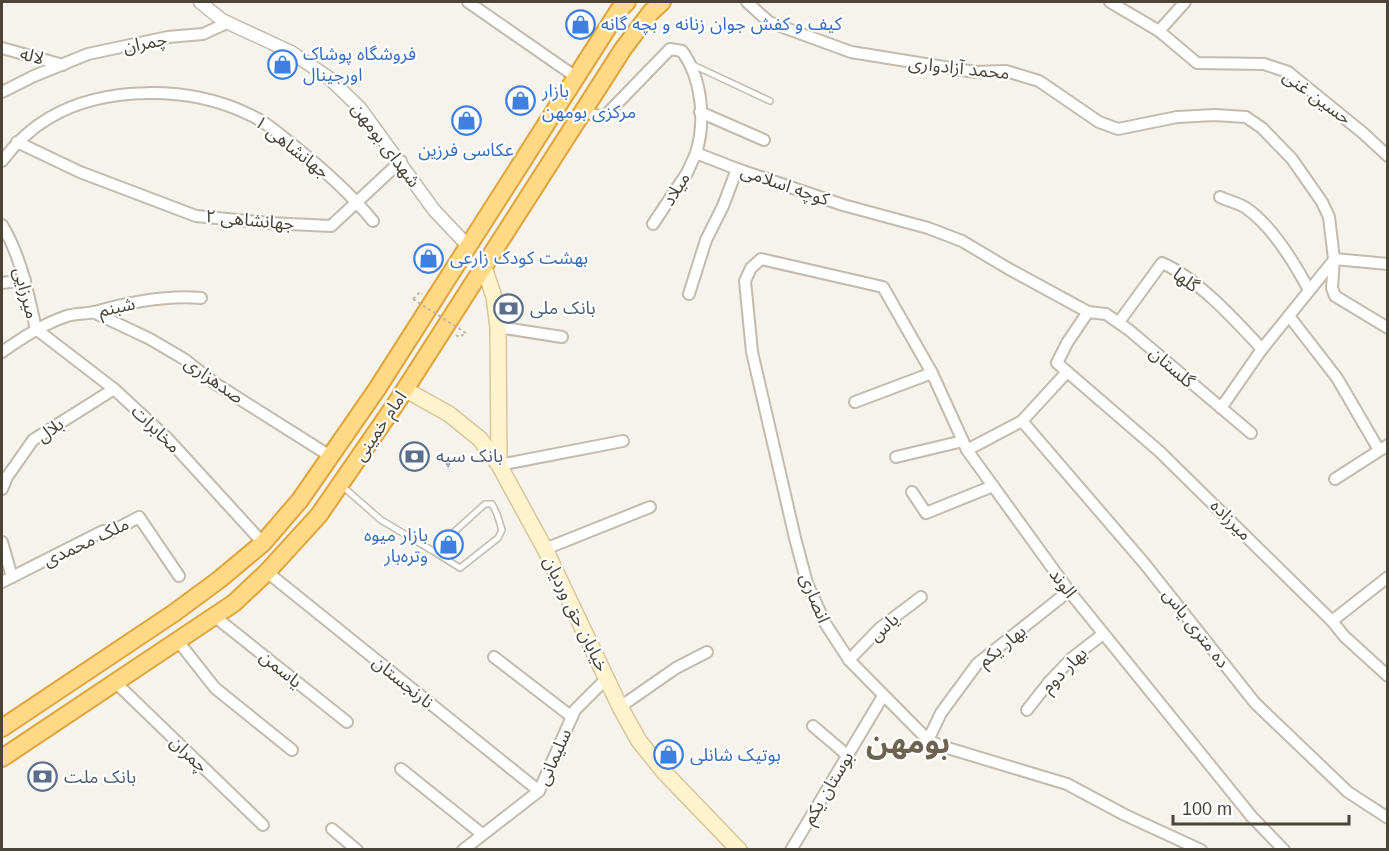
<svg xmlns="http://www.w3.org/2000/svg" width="1389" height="851" font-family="Helvetica,'Noto Sans Arabic',sans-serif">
	<rect width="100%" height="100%" fill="#f6f3ec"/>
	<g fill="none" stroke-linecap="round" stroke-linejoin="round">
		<defs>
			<g id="service">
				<path d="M691,64l79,37"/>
				<path d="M341,485l40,35 52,31 52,-47h7l5,10 5,16 -4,8 -38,30 -27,-17"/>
			</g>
			<g id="minor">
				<path d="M468,2l108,75"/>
				<path d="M747,2l22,20 82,30 124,20 31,-1 33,10 60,41 19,7 59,-12 38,-2 31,2 16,11 30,31 30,43 7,15 5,42 -2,29 3,8 53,32"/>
				<path d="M1110,2l49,29 38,32 67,1 24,8 75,61 25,23"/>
				<path d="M1159,31l26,-29"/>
				<path d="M2,48l61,17"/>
				<path d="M2,92l32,-16 54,-22 80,-17 35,-3 24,-11"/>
				<path d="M583,112l21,5 66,-68 12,2c20,27 24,70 14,102l41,16 106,36 85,23 34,13 47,28 79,43 18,2 23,16 122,103"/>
				<path d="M700,112l64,28"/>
				<path d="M17,142l63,30 116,44 73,7 62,3 70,-65"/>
				<path d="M2,161c13,-17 28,-32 47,-43 56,-33 141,-32 199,-4 17,7 31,20 45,31 29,23 56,47 80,76"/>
				<path d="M1220,197c8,4 19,6 26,11 25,17 49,56 63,82"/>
				<path d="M653,224l34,-51 9,-20"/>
				<path d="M2,225c19,31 26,69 34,104"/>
				<path d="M1334,259l54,5"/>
				<path d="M2,283l23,-3"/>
				<path d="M689,294l17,-54 17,-34 14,-37"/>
				<path d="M93,312l57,27 34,20 32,25 114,72"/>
				<path d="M1088,312l-21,31 -10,20 102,88 173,170 12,15 44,40"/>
				<path d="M1289,316l48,62 42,72"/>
				<path d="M1119,322l43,-59c35,15 74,58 100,86"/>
				<path d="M498,327l64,10"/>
				<path d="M36,329l78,60 54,50 95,104"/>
				<path d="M2,352c20,-14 41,-28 65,-36 9,-3 19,-2 28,-4 35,-10 70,-17 106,-14"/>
				<path d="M855,402l77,-29"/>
				<path d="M1221,408l41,-59 72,-89"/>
				<path d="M1022,421l122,142 111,140 93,89 40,26"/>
				<path d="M967,450l55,-29 45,-49"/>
				<path d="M896,457l67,-16"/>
				<path d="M499,465l124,-24"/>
				<path d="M1335,479l53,-34"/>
				<path d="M2,489l5,-12 26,-37 81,-51"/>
				<path d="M912,492l14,21 67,-27"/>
				<path d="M2,542l10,35"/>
				<path d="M545,549l105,-42"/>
				<path d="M267,572l272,219"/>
				<path d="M2,582l101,-51 6,2 30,-16 40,59"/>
				<path d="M214,616l133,106"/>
				<path d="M1332,621l56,-44"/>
				<path d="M178,641l37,47 77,62"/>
				<path d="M494,657l78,60"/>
				<path d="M849,660l31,-32 41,-31"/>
				<path d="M115,682l148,143"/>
				<path d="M620,707l56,-39 31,-16"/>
				<path d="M1027,710l22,-28 23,-24 31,-24"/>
				<path d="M813,726l34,29"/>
				<path d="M928,740l13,-27 36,-49 92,-73"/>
				<path d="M401,769l81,65"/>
				<path d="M332,829l25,21"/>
				<path d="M463,850l76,-59 36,-81 32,-32"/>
				<path d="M791,850l92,-154"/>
				<path d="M1201,850l-76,-35 -58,-31 -126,-38 -13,-6 -79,-80 -24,-37 -18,-40 -12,-45 -43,-186 -7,-71 6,-13 10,-9 122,28 49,86 35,77 102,141 183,226 32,33"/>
			</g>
			<path id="tertiary" d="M200,2l22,18 69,32 38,26 31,30 74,102 34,36"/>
			<g id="secondary">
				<path d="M484,267l10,30 4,30 1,138"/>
				<path d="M406,390l43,24 31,25 19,26 46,84 75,158 19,34 25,31 75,78"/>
			</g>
			<g id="trunk">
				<path d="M2,728l172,-115 46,-34 43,-36 37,-43 77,-111 242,-379 8,-8"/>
				<path d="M2,758l232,-155 33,-31 52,-57 78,-113 226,-353 28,-37 11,-10"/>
			</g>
		</defs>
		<!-- service casing -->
		<use href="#service" stroke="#c2bbae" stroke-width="8"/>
		<!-- minor casing -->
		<use href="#minor" stroke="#c2bbae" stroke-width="14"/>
		<!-- tertiary casing -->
		<use href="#tertiary" stroke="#c2bbae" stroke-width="15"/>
		<!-- secondary casing -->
		<use href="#secondary" stroke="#d6c79b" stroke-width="18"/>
		<!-- trunk casing -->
		<use href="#trunk" stroke="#e0a43c" stroke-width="20"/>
		<!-- path -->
		<g stroke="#c4b79f" stroke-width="2" stroke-dasharray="3 3" stroke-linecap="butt">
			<path d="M413,299l7,-7 2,2"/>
			<path d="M456,335l3,2 7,-4"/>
		</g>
		<!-- service -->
		<use href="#service" stroke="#fff" stroke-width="5"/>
		<!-- minor -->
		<use href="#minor" stroke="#fff" stroke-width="10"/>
		<!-- tertiary -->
		<use href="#tertiary" stroke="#fff" stroke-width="12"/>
		<!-- secondary -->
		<use href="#secondary" stroke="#fff3cd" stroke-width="15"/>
		<!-- trunk -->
		<use href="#trunk" stroke="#ffd985" stroke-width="16"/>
		<!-- path-bridge -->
		<path stroke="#c4b79f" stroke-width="2" stroke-dasharray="3 3" stroke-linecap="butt" d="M413,299l53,34"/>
	</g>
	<!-- icons -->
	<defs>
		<symbol id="shop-ring" viewBox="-11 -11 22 22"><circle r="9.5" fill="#fff" stroke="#3f7fe0" stroke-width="1.5"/><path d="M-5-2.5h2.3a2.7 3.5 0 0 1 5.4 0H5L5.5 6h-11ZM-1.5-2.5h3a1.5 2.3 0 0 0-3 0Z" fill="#3f7fe0"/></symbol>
		<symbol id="bank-ring" viewBox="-11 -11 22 22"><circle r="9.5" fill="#fff" stroke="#5c6f8a" stroke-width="1.5"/><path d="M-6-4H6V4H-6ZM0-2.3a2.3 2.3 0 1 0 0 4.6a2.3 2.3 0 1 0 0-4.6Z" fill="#5c6f8a"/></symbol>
	</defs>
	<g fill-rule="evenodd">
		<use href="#shop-ring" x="564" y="8" width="33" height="33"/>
		<use href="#shop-ring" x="266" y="48" width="33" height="33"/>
		<use href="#shop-ring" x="504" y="84" width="33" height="33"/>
		<use href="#shop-ring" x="450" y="104" width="33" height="33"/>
		<use href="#shop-ring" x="412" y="242" width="33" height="33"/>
		<use href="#bank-ring" x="492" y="292" width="33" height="33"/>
		<use href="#bank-ring" x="398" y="440" width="33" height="33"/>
		<use href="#shop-ring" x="432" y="528" width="33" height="33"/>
		<use href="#shop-ring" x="652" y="738" width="33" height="33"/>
		<use href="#bank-ring" x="26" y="760" width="33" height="33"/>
	</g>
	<g text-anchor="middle" stroke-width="4.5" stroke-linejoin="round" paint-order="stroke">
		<!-- shop labels -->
		<g font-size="18" fill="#366cbe" stroke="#fff" text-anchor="start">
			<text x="601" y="30">کیف و کفش جوان زنانه و بچه گانه</text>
			<text x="303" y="60">فروشگاه پوشاک<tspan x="303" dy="21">اورجینال</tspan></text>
			<text x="542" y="97">بازار<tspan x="542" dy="21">مرکزی بومهن</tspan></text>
			<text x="466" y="156" text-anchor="middle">عکاسی فرزین</text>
			<text x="450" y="264">بهشت کودک زارعی</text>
			<text x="428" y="541" text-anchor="end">بازار میوه<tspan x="428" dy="21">وتره‌بار</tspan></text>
			<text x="690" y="761">بوتیک شانلی</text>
		</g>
		<!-- street labels -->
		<g font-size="18" fill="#4b4439" stroke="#fff">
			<text transform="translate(145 43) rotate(-11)" y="6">چمران</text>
			<text transform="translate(32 56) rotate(15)" y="6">لاله</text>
			<text transform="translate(959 68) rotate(6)" y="6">محمد آزادواری</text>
			<text transform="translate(1317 97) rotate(36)" y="6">حسین غنی</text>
			<text transform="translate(386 145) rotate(53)" y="6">شهدای بومهن</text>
			<text transform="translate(292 147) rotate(38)" y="6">جهانشاهی ۱</text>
			<text transform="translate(785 185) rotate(19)" y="6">کوچه اسلامی</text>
			<text transform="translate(676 189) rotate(-58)" y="6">میلاد</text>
			<text transform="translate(250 220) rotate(5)" y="6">جهانشاهی ۲</text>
			<text transform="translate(1186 280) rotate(37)" y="6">گلها</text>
			<text transform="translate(26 293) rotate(75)" y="6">میرزایی</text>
			<text transform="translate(117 307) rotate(-12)" y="6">شبنم</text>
			<text transform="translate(1172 367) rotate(41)" y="6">گلستان</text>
			<text transform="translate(214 380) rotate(35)" y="6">صدهزاری</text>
			<text transform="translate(380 426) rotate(-56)" y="6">امام خمینی</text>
			<text transform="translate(156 429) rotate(44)" y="6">مخابرات</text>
			<text transform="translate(50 430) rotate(-35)" y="6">بلال</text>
			<text transform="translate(1231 520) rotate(45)" y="6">میرزاده</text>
			<text transform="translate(86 542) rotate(-25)" y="6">ملک محمدی</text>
			<text transform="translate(1063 583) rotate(53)" y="6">الوند</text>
			<text transform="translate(815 598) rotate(68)" y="6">انصاری</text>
			<text transform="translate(576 614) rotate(64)" y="6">خیابان حق وردیان</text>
			<text transform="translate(884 627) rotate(-41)" y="6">یاس</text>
			<text transform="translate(1196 628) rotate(52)" y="6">ده متری یاس</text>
			<text transform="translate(1002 646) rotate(-39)" y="6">بهار یکم</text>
			<text transform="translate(281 669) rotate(39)" y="6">یاسمن</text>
			<text transform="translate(1064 670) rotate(-45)" y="6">بهار دوم</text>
			<text transform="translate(403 682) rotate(39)" y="6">نارنجستان</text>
			<text transform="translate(189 754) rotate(44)" y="6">چمران</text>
			<text transform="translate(554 757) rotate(-66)" y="6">سلیمانی</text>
			<text transform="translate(828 788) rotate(-59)" y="6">بوستان یکم</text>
		</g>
		<!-- service labels -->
		<g font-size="18" fill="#4e5e75" stroke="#fff" text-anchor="start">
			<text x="530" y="314">بانک ملی</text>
			<text x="436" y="462">بانک سپه</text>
			<text x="64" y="783">بانک ملت</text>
		</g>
		<!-- town labels -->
		<g font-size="30" font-weight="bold" fill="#6e6250" stroke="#fff">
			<text x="908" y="753">بومهن</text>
		</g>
	</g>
	<!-- border -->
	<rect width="1389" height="851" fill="none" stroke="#4b4439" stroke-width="6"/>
	<!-- scale -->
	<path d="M1173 815v9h176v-9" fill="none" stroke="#4b4439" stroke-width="3"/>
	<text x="1182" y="815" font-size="18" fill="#4b4439" stroke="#ffffff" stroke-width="4.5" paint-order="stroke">100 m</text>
</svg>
